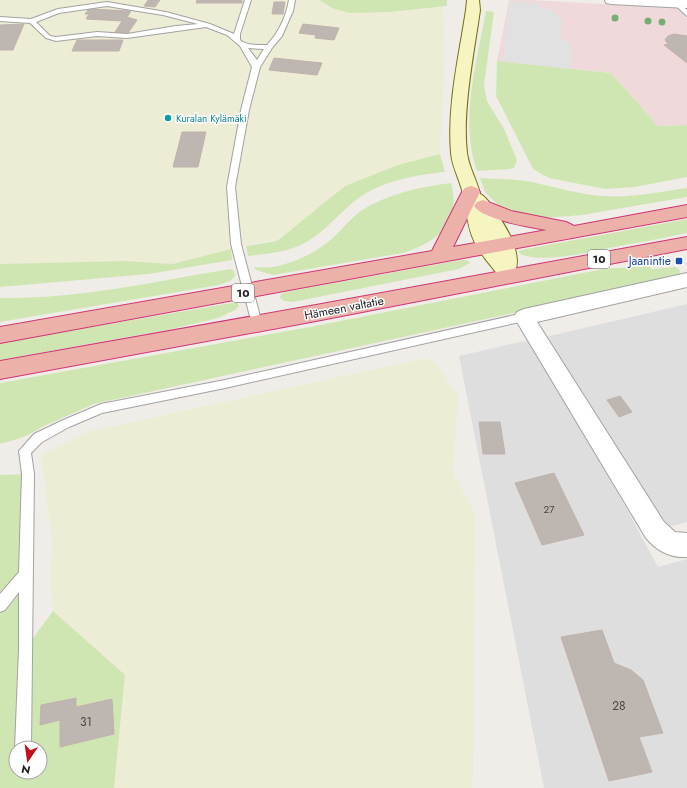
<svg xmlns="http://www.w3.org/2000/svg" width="687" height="788" font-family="Jost,sans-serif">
	<rect width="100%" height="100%" fill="#f0ede8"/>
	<!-- residential -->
	<g fill="#dfdede">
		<path d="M687,304v218l-19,5 -123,-190z"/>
		<path d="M529,340l89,153 40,74 29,-8v229h-143l-85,-432z"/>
	</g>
	<!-- commercial -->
	<path fill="#f0d9da" d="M509,0h23l155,9v116l-29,1 -47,-53 -114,-12z"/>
	<!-- farmland -->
	<g fill="#ededd5">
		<path d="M0,0h319l15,9 16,4 40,-1 53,-5 2,45 -5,102 -42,11 -53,21 -68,55 -22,2 -82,21 -48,-3 -125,3z"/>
		<path d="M426,358l11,6 21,32 -5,77 22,40 -2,263 -1,12h-358l11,-112 -72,-65 -3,-36 2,-35 -11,-85 46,-23z"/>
	</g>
	<!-- grass -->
	<g fill="#d0e6b2" fill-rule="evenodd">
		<path d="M319,0h128v6l-57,6 -40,1 -16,-4z"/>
		<path d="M486,11l8,1 -10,73 3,16 17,28 13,31 -3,8 -4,1 -33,2c-18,-51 0,-109 9,-160z"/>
		<path d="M497,61l114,12 47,53 29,-1v52l-52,10 -30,2 -56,-11 -16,-9 -37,-73z"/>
		<path d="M440,154l5,18c-30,3 -64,9 -89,28 -20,16 -36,38 -60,47 -15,6 -32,7 -48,9l-2,-10 31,-5 68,-55 53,-21z"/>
		<path d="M480,178c17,1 35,1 52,4 23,5 46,12 70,14 28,2 57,-4 85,-8v9l-105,18 -37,3 -36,-7 -10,-5 -14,-14z"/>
		<path d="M451,183c11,40 -14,59 -48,70l-130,22 -17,-5 -2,-3c8,0 17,1 24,-1 21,-5 41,-15 57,-30 10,-10 20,-23 34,-30 26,-14 53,-19 82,-23z"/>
		<path d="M687,219v14c-24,5 -49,10 -73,14 -25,5 -70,17 -94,7l-1,-3 2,-1z"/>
		<path d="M231,249l1,11 -83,14 -149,13v-23l125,-3 48,3z"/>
		<path d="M461,260h6l3,3 -11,6 -166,33 -9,-1 -4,-3 1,-4 5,-2z"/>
		<path d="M649,266l3,3 23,-2 5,3 -1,6 -4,2 -581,126 -50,22 -20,11 -24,7v-61l315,-57 288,-57z"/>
		<path d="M230,269l4,2 1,5 -5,5 -11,4 -219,37v-24c79,1 153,-16 230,-29z"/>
		<path d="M237,302l2,4 -4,4 -17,8 -46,11 -172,31v-17z"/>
		<path d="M28,474l-2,174 27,-37 72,64 -11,113h-114v-313zM16,748h24v24h-24z"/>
	</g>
	<!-- parking -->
	<path fill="#e1e1e1" d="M509,1l31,3v4l13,2 9,11v17l10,7v24l-69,-8z"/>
	<!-- building -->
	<g fill="#beb6b1" stroke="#c1b3ab">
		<path d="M148,0h12l-5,7 -11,-1z"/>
		<path d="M197,0h45v3h-46z"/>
		<path d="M274,2h11l-2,12h-11z"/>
		<path d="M89,9l42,2 -4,6 10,3 -9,13 -13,-1 7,-11 -36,-2 3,-5h-4z"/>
		<path d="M24,24l-11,26h-13v-25z"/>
		<path d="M303,24l36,4 -5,12 -19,-2 1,-3 -17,-2z"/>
		<path d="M674,34l13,2v27l-23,-18 4,-1 -3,-4 3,-4z"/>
		<path d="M77,40h46l-4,11h-47z"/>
		<path d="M274,58l48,5 -5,12 -48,-5z"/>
		<path d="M182,132h24l-8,35h-25z"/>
		<path d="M620,396l12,16 -13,5 -12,-17z"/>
		<path d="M479,422h21l5,32h-22z"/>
		<path d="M554,473l30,62 -42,10 -27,-62z"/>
		<path d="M602,630l12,33 17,7 12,10 20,53 -24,4 13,35 -43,9 -48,-144z"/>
		<path d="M76,698v9l36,-8 2,35 -54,13v-27l-20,5 1,-20z"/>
	</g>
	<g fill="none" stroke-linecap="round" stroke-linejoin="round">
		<defs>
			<g id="service">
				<path d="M245,0h6l-11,34v6c7,6 18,5 27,5 12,-13 19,-28 22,-45h6l-2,11 -11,25 -10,12 -12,19 -11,43 -14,77 6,57 21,80 -1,3h-8l-1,-3 -21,-80 -4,-57 14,-77 11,-43 -12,-21 -13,-11 -21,-8 -79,11 -30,-2 -41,5 -10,-3 -16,-15 -30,-2v-4l31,2 27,-10 49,-7 59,10 44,12 24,10zM107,6l56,9 35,9 -22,2 -49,8 -30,-2 -41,5 -6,-1 -14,-14 23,-9zM248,48l16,1 -7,11z"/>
				<path d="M674,2h4l9,8v6l-13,-12z"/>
				<path d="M524,313l4,1 1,3 -1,3 -4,1 -299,67 -123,25 -33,14 -27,15 -11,11 3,21 -3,274h-15v1l-1,-1 4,-99v-57l-14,18 -5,2v-18l19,-22 3,-98 -3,-23 15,-17 27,-13 40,-17 124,-24z"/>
			</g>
			<path id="minor" d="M687,273v14l-150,35 127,200 11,10 12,1v24c-17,1 -30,-6 -41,-19l-132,-221 3,-5 7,-3z"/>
			<path id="tertiary" d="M605,0h82v8l-76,-4 -5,-1z"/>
			<path id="secondary" d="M467,0h12l1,10c-6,43 -18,101 -13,143 2,15 10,27 13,41 8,2 32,42 34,51 2,7 5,19 1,25l5,6 -3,5c-14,4 -18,-5 -26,-15 -23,-27 -22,-40 -28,-72 -3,-14 -11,-27 -12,-41 -4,-48 8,-97 15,-143z"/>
			<g id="trunk">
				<path d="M471,186l6,2 3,4 -27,55 94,-17c-16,-3 -64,-10 -73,-24l3,-4 6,-2 28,11 55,11 8,4 113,-21v12l-687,126v-16l432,-76 30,-59 3,-4z"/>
				<path d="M687,237v12l-371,72 -316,58v-18l316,-56z"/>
			</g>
		</defs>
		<!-- service casing -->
		<use href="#service" stroke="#a2a2a2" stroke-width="2"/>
		<!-- minor casing -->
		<use href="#minor" stroke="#a2a2a2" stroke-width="2"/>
		<!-- tertiary casing -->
		<use href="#tertiary" stroke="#a2a2a2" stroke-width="2"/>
		<!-- secondary casing -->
		<use href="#secondary" stroke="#6f730d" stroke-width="2"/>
		<!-- trunk casing -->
		<use href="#trunk" stroke="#d03475" stroke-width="2"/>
		<!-- service -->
		<use href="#service" fill="#fff" fill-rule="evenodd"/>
		<!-- minor -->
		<use href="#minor" fill="#fff" fill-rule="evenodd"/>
		<!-- tertiary -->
		<use href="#tertiary" fill="#fff" fill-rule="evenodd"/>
		<!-- secondary -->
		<use href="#secondary" fill="#f6f4c1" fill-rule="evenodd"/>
		<!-- trunk -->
		<use href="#trunk" fill="#ecb2a9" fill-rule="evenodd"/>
	</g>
	<!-- trees -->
	<g fill="#77ae74">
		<circle cx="615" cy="18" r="3.5"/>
		<circle cx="648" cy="21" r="3.5"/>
		<circle cx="662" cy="22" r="3.5"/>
	</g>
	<!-- markers -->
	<circle fill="#0f9aa8" stroke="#fff" stroke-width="1.5" cx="168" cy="118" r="4"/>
	<rect fill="#1a4fb4" stroke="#fff" stroke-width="1.5" x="675" y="257" width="8" height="8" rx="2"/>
	<g text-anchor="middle" stroke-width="3" stroke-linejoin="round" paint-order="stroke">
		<!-- far-culture labels -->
		<g font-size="10" fill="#0d838f" stroke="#fff" text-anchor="start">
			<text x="176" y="122">Kuralan Kylämäki</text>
		</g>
		<!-- number labels -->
		<g font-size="10" fill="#484645">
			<text x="549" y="513">27</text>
		</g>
		<!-- shield labels -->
		<g fill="#fff" stroke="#646464" stroke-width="1">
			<rect x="588" y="250" width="22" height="18" rx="3"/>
			<rect x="232" y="284" width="22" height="18" rx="3"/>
		</g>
		<g font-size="11" font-weight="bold" fill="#212121">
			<text x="599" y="263">10</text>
			<text x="243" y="297">10</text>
		</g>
		<!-- transit labels -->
		<g font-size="12" fill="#164399" stroke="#fff" text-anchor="end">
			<text x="671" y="265">Jaanintie</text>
		</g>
		<!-- street labels -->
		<g font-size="12" fill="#212121" stroke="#fff">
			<text transform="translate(344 308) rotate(-11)" y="4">Hämeen valtatie</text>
		</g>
		<!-- near-number labels -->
		<g font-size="12" fill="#484645">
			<text x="619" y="710">28</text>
			<text x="86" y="726">31</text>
		</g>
	</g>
	<!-- north arrow -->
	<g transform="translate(28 760) rotate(193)"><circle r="19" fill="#ffffff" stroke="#a6a6a6"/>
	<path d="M0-3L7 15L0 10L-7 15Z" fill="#c30e1c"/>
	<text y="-6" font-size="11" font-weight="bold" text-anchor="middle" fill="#212121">N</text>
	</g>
</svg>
